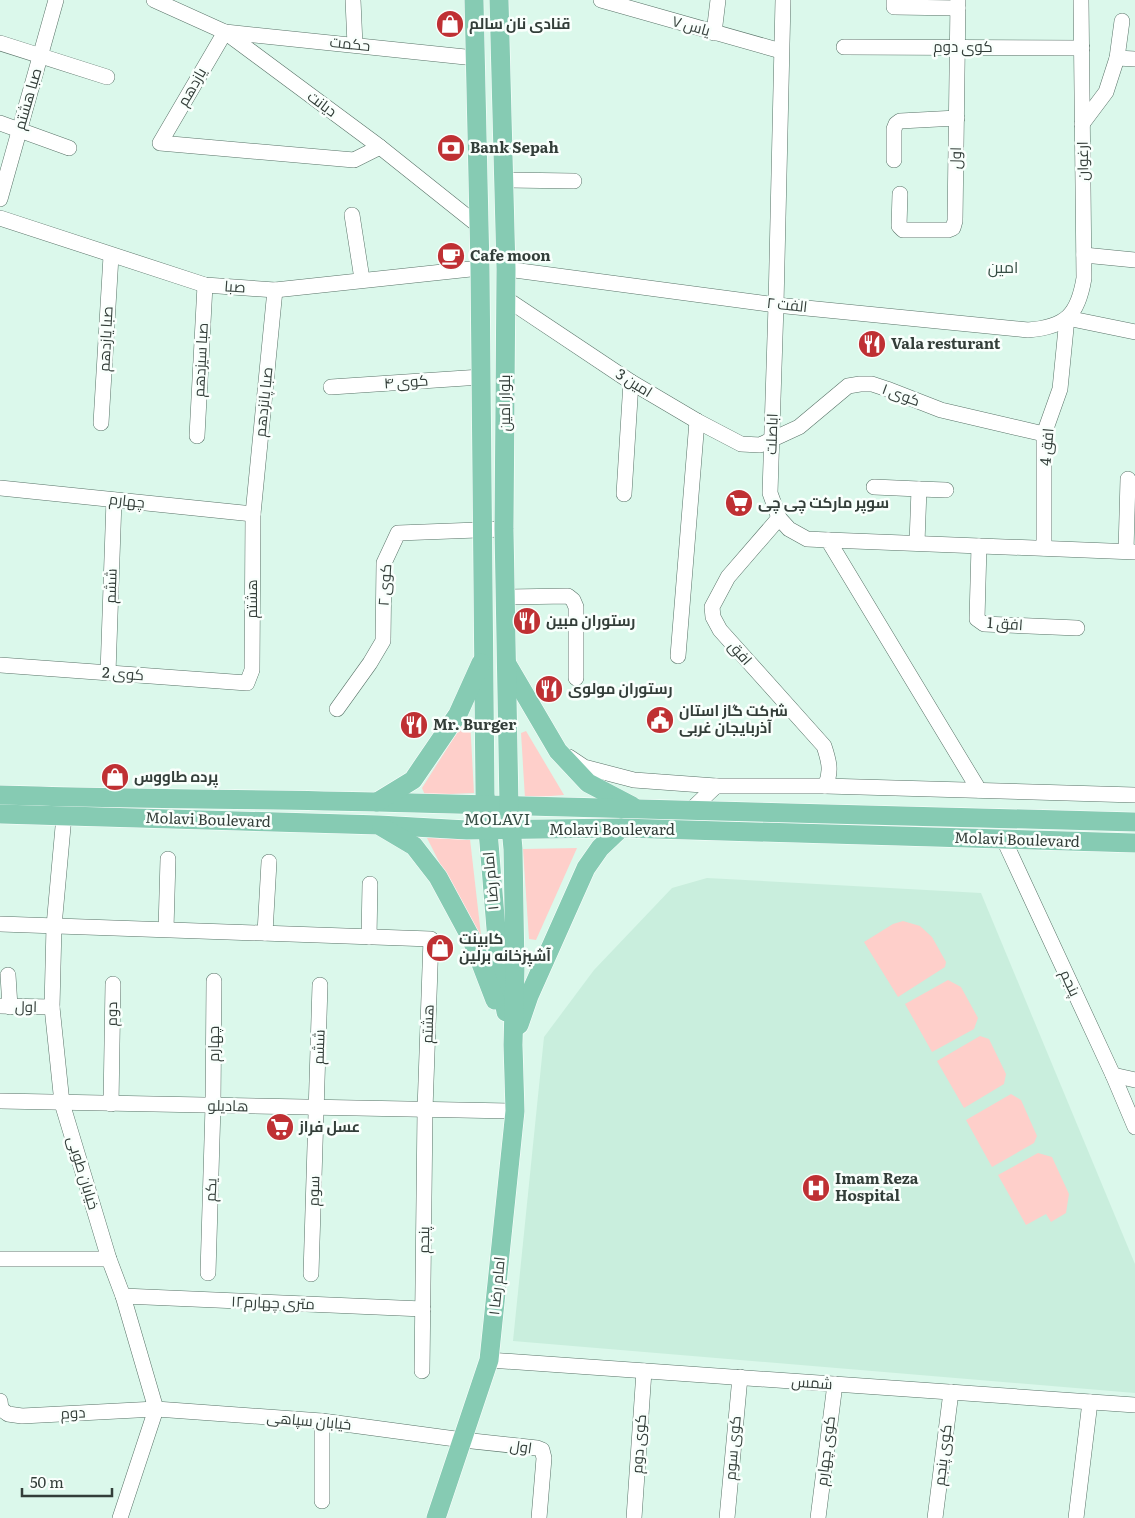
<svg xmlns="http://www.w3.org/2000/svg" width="1135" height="1518" font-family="Literata,Cairo,serif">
	<rect width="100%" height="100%" fill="#dbf8eb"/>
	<!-- built -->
	<path fill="#c9eedd" d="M707,878l274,15 154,371v129l-622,-52 31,-304 50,-67 78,-82z"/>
	<!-- green -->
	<g fill="#fecfca">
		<path d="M467,717l3,3 4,73 -49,2 -3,-7z"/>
		<path d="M526,731l38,64 -39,3 -4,-65z"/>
		<path d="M427,838l43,1 11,96h-5z"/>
		<path d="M577,848l-41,92 -7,-1 -6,-90z"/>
		<path d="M903,921l17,5 12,11 14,25 -1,5 -47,30 -34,-55 29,-18z"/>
		<path d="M948,980l13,7 17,31 -4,11 -42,23 -27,-48z"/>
		<path d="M980,1036l9,3 17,35 -2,10 -40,24 -27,-47z"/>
		<path d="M1011,1094l10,6 16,36 -3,7 -42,24 -26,-47z"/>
		<path d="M1038,1153l14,4 17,37 -3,19 -15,9 -5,-8 -20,11 -28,-50z"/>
	</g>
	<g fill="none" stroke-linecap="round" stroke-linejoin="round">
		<defs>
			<g id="minor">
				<path d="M154,0l71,32 155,115 99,79"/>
				<path d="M353,0l2,45"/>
				<path d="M601,0l180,51"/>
				<path d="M783,0l-7,305 -6,188 9,25 10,11 18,10 21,1 151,250"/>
				<path d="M894,0v7l64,1"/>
				<path d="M714,33l4,-33"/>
				<path d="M0,43l107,34"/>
				<path d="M844,47l238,1"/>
				<path d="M1117,58l18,1"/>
				<path d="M0,123l69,25"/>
				<path d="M1082,124l24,-32 11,-34 5,-37"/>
				<path d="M380,147l-26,13 -194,-17 65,-111 250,26"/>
				<path d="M894,160v-31l2,-5 4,-3 57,-3"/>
				<path d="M504,180l70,1"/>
				<path d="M900,194l-1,32 4,4h45l5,-2 2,-7 3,-221"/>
				<path d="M0,199l56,-199"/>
				<path d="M352,215l10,64"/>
				<path d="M0,218l205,67 70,5 205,-22"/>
				<path d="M1084,255l51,5"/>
				<path d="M506,269l270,36 252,25c38,-3 50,-15 56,-52l-3,-278"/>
				<path d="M505,298l126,84 66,39 44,23 19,1 39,-18 49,-41 12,-2h12l15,5 54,21 103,24"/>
				<path d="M1067,318l68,14"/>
				<path d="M331,387l150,-10"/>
				<path d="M101,423l10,-167"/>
				<path d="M197,436l8,-151"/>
				<path d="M874,487l45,2 -2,54"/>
				<path d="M0,488l253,26"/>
				<path d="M919,489l27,1"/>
				<path d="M624,494l7,-112"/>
				<path d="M779,518l-51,59 -16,30 1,10 7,13 104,116c5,15 8,26 1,40"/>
				<path d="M828,540l307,12"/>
				<path d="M979,546l-2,73 7,5 93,4"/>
				<path d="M1044,548v-114l16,-45 7,-71"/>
				<path d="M1126,551l2,-72"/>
				<path d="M505,597l63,-1 5,4 3,7v71"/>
				<path d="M678,656l19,-235"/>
				<path d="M0,665l247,18 5,-13 1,-156 22,-224"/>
				<path d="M108,673l6,-173"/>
				<path d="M337,709l33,-46 13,-22 1,-78 14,-30 106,-4"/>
				<path d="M569,757l15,10 50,13 82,6h109l310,9"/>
				<path d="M693,808l23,-22"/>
				<path d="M64,816l-10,110 -2,81 10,96 47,156 14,37 33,113 -36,109"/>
				<path d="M1004,840l109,235 22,52"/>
				<path d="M0,924l431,15 -6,171 -3,261"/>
				<path d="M166,929l2,-70"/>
				<path d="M265,933l4,-71"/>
				<path d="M369,937l1,-53"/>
				<path d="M8,975l2,32"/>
				<path d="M0,1006l52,1"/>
				<path d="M1113,1075l22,5"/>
				<path d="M0,1101l515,10"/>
				<path d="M111,1104l2,-120"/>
				<path d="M0,1259h109"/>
				<path d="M208,1273l5,-167 1,-125"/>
				<path d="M311,1274l9,-289"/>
				<path d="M123,1296l300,13"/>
				<path d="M489,1360l646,45"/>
				<path d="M0,1401l1,8 7,5 14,2 134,-7 166,12 141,19 74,8 5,2 2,8 -5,60"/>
				<path d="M322,1421v80"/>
				<path d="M634,1518l10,-147"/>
				<path d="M727,1518l13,-141"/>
				<path d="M818,1518l17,-134"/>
				<path d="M935,1518l16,-126"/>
				<path d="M1076,1518l14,-116"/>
			</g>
			<g id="major">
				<path d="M474,0l6,268 5,526 15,184 6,34"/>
				<path d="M507,664l51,87 30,32 44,23"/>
				<path d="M0,795c125,4 251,4 376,7 253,6 506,12 759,20"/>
				<path d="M377,802l36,-22 45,-66 23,-51"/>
				<path d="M0,814l379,11 88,5 154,-2 514,15"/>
				<path d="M382,827l32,19 24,31 34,63 23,60"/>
				<path d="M519,1025l10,-29 57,-128 14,-20 21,-20"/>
				<path d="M436,1518l53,-158 26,-249 -2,-66 2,-76 -2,-120 -4,-43 -5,-277 2,-260 -7,-269"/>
			</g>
		</defs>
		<!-- minor casing -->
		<use href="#minor" stroke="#597368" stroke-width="16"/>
		<!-- major casing -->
		<use href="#major" stroke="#fff" stroke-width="20"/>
		<!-- minor -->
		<use href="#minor" stroke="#fff" stroke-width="15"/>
		<!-- major -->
		<use href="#major" stroke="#86cbb3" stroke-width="19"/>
	</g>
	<!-- icons -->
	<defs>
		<symbol id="shop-disc" viewBox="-11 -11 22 22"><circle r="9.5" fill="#bf3033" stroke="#f9fffc"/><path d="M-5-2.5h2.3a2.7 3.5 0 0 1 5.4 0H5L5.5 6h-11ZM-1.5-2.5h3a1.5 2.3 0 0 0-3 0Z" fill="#fff"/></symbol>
		<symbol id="bank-disc" viewBox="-11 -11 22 22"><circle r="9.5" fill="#bf3033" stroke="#f9fffc"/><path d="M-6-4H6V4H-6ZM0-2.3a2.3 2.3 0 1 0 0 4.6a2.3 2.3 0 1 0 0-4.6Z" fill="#fff"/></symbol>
		<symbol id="cafe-disc" viewBox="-11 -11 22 22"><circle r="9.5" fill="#bf3033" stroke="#f9fffc"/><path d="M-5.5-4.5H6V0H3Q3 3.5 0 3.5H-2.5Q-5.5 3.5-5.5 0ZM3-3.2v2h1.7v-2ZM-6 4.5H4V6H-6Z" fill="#fff"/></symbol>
		<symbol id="restaurant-disc" viewBox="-11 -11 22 22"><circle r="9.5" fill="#bf3033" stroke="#f9fffc"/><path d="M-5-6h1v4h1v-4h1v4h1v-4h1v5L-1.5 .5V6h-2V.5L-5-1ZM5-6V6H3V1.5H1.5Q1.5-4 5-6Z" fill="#fff"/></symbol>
		<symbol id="supermarket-disc" viewBox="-11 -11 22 22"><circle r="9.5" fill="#bf3033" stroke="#f9fffc"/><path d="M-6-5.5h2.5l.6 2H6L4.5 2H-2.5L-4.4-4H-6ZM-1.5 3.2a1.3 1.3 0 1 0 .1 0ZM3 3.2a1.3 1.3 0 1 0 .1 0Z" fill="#fff"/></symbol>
		<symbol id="civic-disc" viewBox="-11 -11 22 22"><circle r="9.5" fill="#bf3033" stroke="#f9fffc"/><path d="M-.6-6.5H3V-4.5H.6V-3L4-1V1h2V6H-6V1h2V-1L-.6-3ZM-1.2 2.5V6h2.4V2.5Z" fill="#fff"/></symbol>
		<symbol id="hospital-disc" viewBox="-11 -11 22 22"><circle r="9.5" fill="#bf3033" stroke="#f9fffc"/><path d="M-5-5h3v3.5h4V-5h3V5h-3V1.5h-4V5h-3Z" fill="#fff"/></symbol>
	</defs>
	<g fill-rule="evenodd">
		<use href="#shop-disc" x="434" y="8" width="32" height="32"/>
		<use href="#bank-disc" x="435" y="132" width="32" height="32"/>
		<use href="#cafe-disc" x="435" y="240" width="32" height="32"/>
		<use href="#restaurant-disc" x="856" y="328" width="32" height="32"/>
		<use href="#supermarket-disc" x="723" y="487" width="32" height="32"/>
		<use href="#restaurant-disc" x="511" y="605" width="32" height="32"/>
		<use href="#restaurant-disc" x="533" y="673" width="32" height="32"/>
		<use href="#civic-disc" x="644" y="704" width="32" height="32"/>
		<use href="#restaurant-disc" x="398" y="709" width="32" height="32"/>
		<use href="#shop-disc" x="99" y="761" width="32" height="32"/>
		<use href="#shop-disc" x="424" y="932" width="32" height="32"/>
		<use href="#supermarket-disc" x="264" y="1111" width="32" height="32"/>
		<use href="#hospital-disc" x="800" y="1172" width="32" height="32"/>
	</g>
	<g text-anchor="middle" stroke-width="5" stroke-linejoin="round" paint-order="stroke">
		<!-- poi labels -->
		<g font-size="15" font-weight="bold" fill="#333e39" stroke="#f9fffc" text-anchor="start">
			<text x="469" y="29">قنادی نان سالم</text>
			<text x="470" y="153">Bank Sepah</text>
			<text x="470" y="261">Cafe moon</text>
			<text x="891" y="349">Vala resturant</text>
			<text x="758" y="508">سوپر مارکت چی چی</text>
			<text x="546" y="626">رستوران مبین</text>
			<text x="568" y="694">رستوران مولوی</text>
			<text x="679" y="716">شرکت گاز استان<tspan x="679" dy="17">آذربایجان غربی</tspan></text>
			<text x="433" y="730">Mr. Burger</text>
			<text x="134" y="782">پرده طاووس</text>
			<text x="459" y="944">کابینت<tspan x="459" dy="17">آشپزخانه برلین</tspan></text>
			<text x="299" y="1132">عسل فراز</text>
			<text x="835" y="1184">Imam Reza<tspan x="835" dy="17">Hospital</tspan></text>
		</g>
		<!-- street labels -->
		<g font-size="15" fill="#333e39" stroke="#f9fffc">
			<text transform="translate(691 26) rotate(16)" y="5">یاس ۷</text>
			<text transform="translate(350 44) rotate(6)" y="5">حکمت</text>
			<text x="963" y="52">کوی دوم</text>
			<text transform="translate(192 87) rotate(-60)" y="5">یازدهم</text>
			<text transform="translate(28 99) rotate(-74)" y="5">صبا هشتم</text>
			<text transform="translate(322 104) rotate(37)" y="5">دیانت</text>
			<text transform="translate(956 158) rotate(-89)" y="5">اول</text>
			<text transform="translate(1083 161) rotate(-91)" y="5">ارغوان</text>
			<text transform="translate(235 287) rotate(4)" y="5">صبا</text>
			<text transform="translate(787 305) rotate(6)" y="5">الفت ۲</text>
			<text transform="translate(106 339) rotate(-87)" y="5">صبا یازدهم</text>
			<text transform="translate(201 360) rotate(-87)" y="5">صبا سیزدهم</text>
			<text transform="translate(406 382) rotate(-4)" y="5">کوی ۴</text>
			<text transform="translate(634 383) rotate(32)" y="5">امین 3</text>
			<text transform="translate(901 395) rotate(20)" y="5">کوی ۱</text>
			<text transform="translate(264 402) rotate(-84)" y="5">صبا پانزدهم</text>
			<text transform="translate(505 403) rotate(-90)" y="5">بلوار امین</text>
			<text transform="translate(772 434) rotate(-88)" y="5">اباصلت</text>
			<text transform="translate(1047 447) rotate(-85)" y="5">افق 4</text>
			<text transform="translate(127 501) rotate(6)" y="5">چهارم</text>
			<text transform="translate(385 585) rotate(-86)" y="5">کوی ۲</text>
			<text transform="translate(111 586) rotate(-88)" y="5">ششم</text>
			<text transform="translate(252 599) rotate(-90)" y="5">هشتم</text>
			<text transform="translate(1005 624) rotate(4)" y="5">افق 1</text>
			<text transform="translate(740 653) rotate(48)" y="5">افق</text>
			<text transform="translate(123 674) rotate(4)" y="5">کوی 2</text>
			<text transform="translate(208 820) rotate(2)" y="5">Molavi Boulevard</text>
			<text x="612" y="835">Molavi Boulevard</text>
			<text transform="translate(1017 840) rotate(2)" y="5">Molavi Boulevard</text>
			<text transform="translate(491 881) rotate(-95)" y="5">امام رضا ۱</text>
			<text transform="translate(1070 983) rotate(65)" y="5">پنجم</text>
			<text transform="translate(26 1007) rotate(1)" y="5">اول</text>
			<text transform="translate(112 1014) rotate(-89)" y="5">دوم</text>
			<text transform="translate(428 1024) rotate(-88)" y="5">هشتم</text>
			<text transform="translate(214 1044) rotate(-90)" y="5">چهارم</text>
			<text transform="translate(319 1047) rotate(-88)" y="5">ششم</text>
			<text transform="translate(228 1106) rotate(1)" y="5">هادیلو</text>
			<text transform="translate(83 1173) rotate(73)" y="5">خیابان طوبی</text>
			<text transform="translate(211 1190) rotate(-88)" y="5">یکم</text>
			<text transform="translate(314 1191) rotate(-88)" y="5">سوم</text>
			<text transform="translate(424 1240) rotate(-89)" y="5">پنجم</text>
			<text transform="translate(497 1286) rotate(-84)" y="5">امام رضا ۱</text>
			<text transform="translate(273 1303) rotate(2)" y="5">۱۲متری چهارم</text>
			<text transform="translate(812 1383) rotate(4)" y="5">شمس</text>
			<text transform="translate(73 1413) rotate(-3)" y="5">دوم</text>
			<text transform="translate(309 1421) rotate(5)" y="5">خیابان سپاهی</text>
			<text transform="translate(639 1444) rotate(-86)" y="5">کوی دوم</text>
			<text transform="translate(521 1447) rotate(8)" y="5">اول</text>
			<text transform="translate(733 1448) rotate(-85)" y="5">کوی سوم</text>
			<text transform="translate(826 1451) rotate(-83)" y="5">کوی چهارم</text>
			<text transform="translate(943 1455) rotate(-83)" y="5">کوی پنجم</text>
		</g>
		<!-- neighbourhood labels -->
		<g font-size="16" fill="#354d43" stroke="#f9fffc">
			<text x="1003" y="273">امین</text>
			<text x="497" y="825">MOLAVI</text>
		</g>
	</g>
	<!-- scale -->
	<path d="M22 1488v8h90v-8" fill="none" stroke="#333e39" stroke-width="2.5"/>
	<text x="30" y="1488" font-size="15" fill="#333e39" stroke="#f9fffc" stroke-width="4" paint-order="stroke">50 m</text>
</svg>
